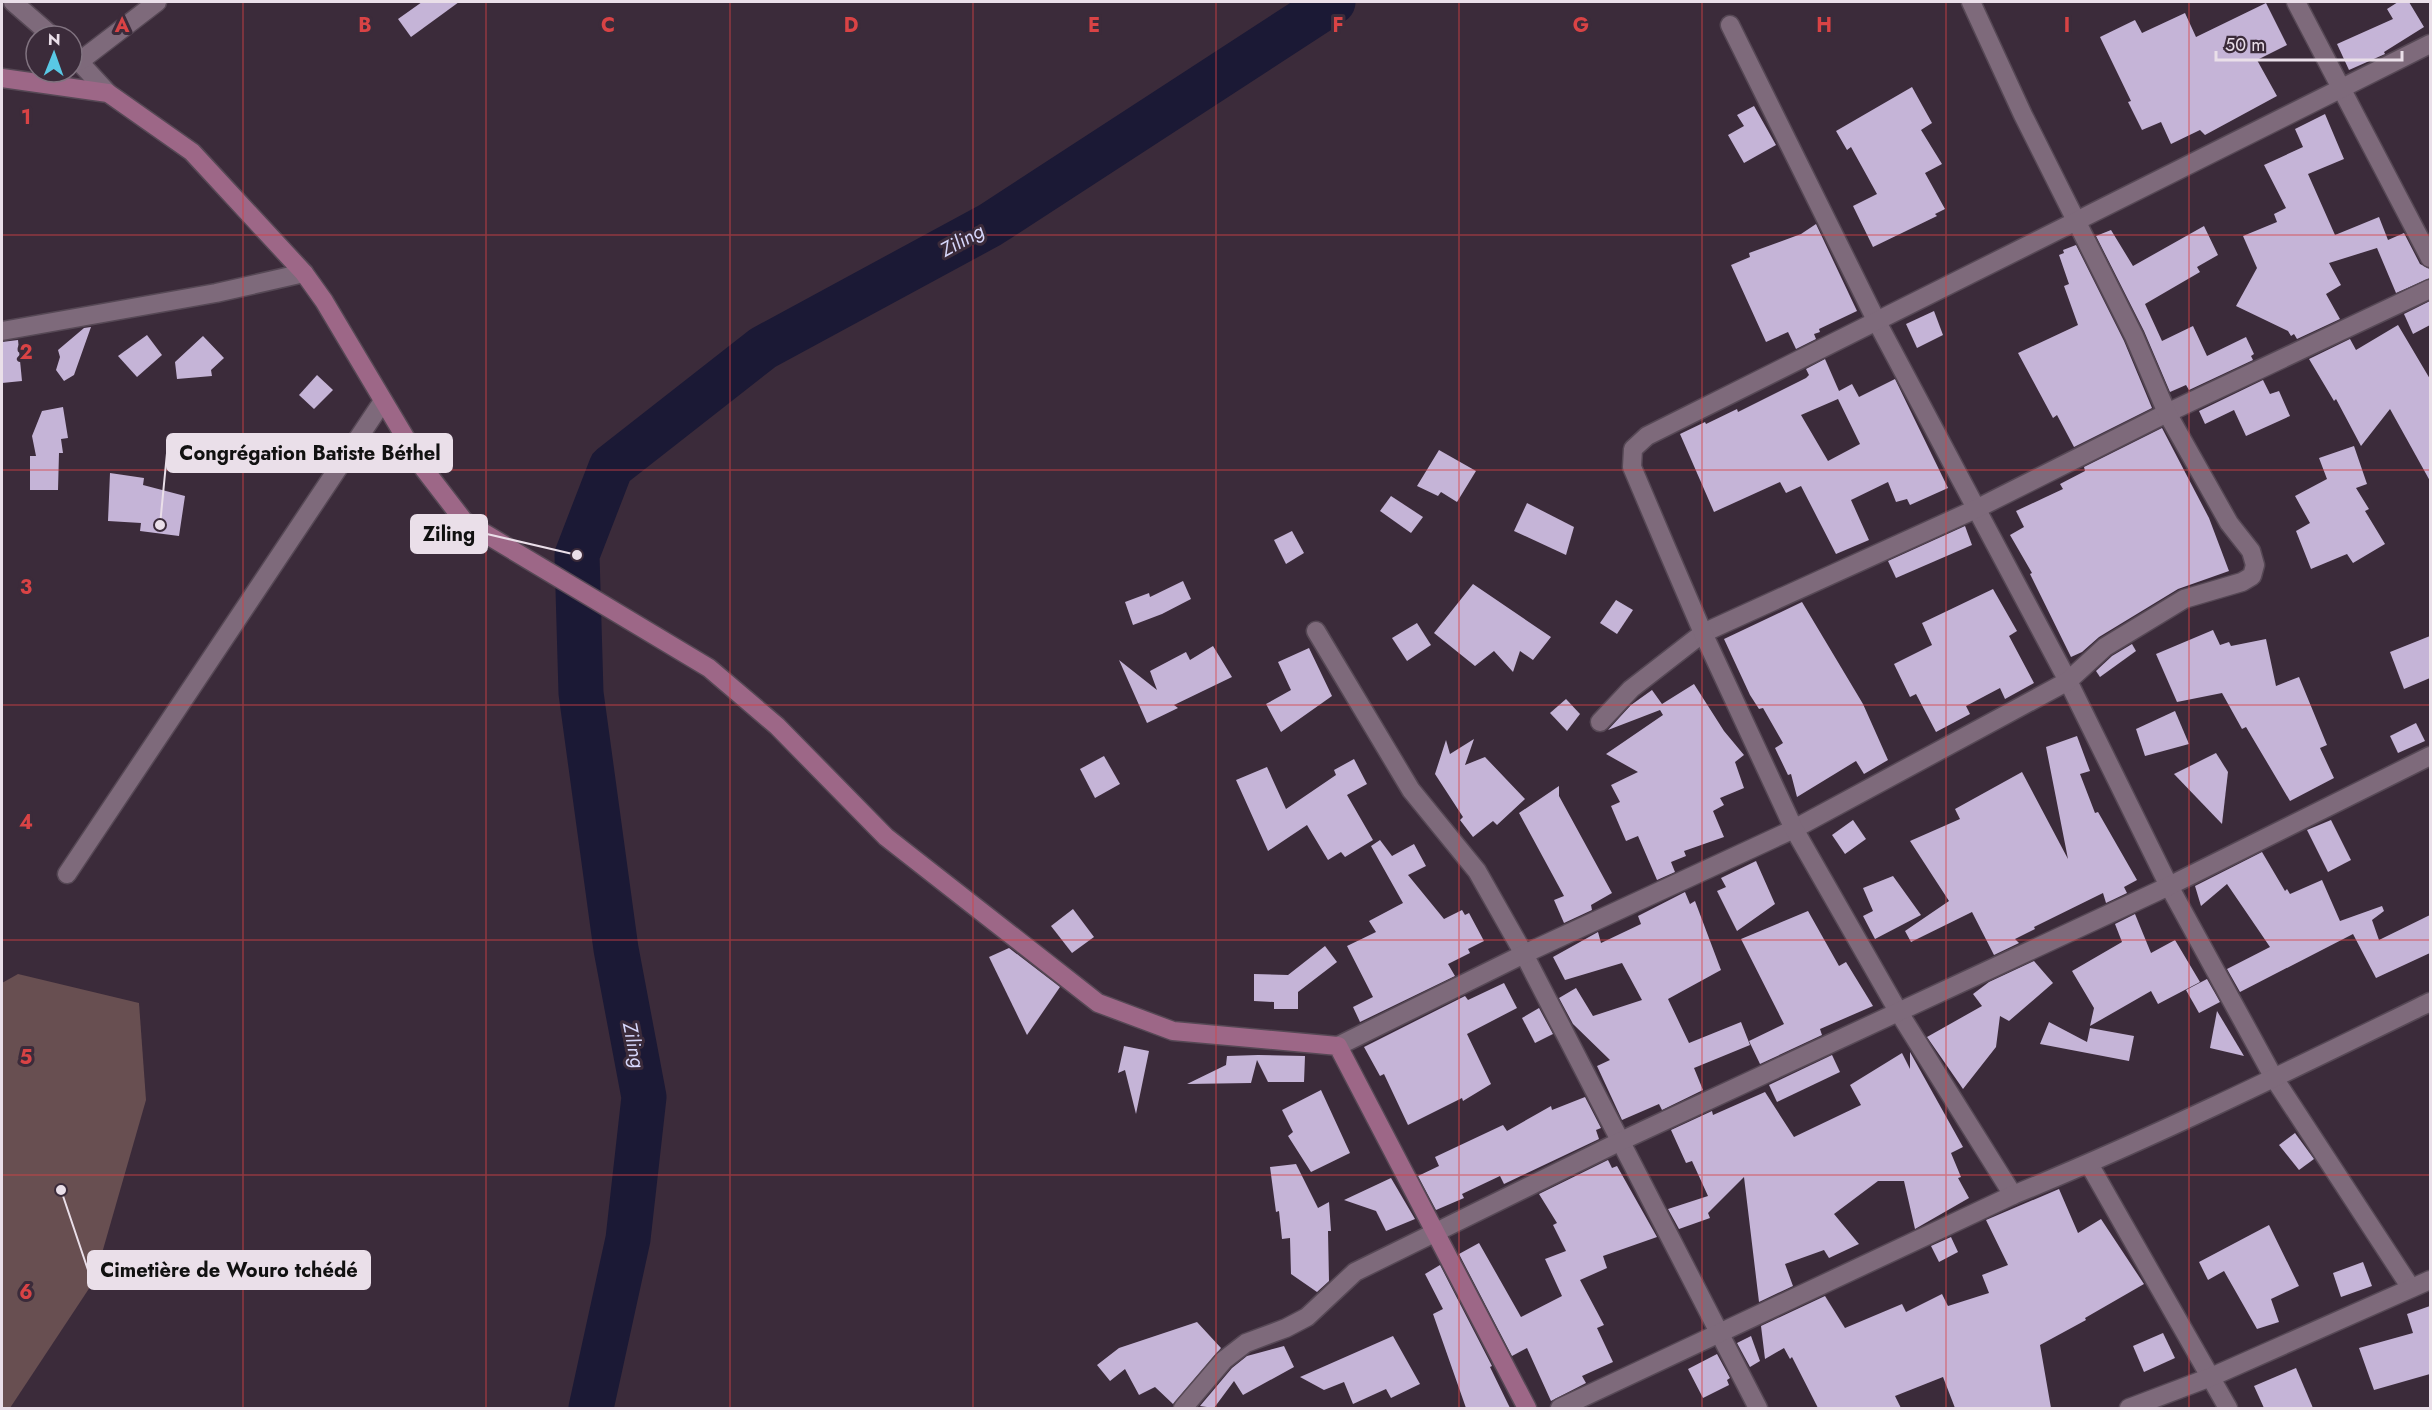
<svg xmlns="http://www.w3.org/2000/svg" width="2432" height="1410" font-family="Jost,sans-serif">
	<rect width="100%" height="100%" fill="#3b2b3a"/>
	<!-- green -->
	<path fill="#684f51" d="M18,974l121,29 7,97 -52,181 -84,127h-8v-425z"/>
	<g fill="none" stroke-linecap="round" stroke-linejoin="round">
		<!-- river -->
		<path stroke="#1b1935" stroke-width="45" d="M591,1408l37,-169 16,-142 -28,-148 -35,-256 -4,-138 34,-88 152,-119 227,-123 343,-223"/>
	</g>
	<!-- building -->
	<g fill="#c5b4d7" fill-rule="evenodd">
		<path d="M422,2h37l-48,35 -13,-18z"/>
		<path d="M2398,2h11l15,25 -40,25 1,2 -36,16 -12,-26 56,-25 -6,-10z"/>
		<path d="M2266,3l21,42 -30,15 20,36 -72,39 -5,-5 -29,14 -10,-22 -19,8 -14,-28 3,-1 -31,-64 35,-17 7,13 43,-20 11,24z"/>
		<path d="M1912,87l20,36 -11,7 21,34 -17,9 20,36 -10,5 2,2 -64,31 -20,-41 24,-12 -26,-47 -4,3 -11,-19z"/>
		<path d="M1754,106l22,39 -32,18 -16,-28 16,-9 -7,-11z"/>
		<path d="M2325,114l19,45 -36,15 27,61 44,-18 9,23 16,-7 16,31 10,5v9l-34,15 -19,-45 -48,15 12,22 -15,9 14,25 -43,20 -3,-5 -3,2 -3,-5 -52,-25 21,-38 -14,-32 34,-14 -3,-8 12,-6 -22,-43 39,-18 -8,-18z"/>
		<path d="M1816,224l41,87 -38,18 1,3 -6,2 2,5 -20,10 -8,-17 -22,10 -35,-77 19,-8 -1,-4 52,-19z"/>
		<path d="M2204,226l14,29 -21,12 3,5 -55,32 17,37 31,-15 14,30 39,-19 8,17 -3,2 2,4 -64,30 -3,-5 -16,7 -26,-61 -48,-95 15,-6 22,36z"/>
		<path d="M2076,245l48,96 28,67 -78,39 -17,-32 -4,3 -35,-65 60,-28 -14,-39 5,-2 -10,-29 5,-2 -1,-3z"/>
		<path d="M2430,301v24l-17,9 -9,-20z"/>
		<path d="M1934,311l9,24 -26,13 -11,-24z"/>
		<path d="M2398,325l32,54v102l-40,-72 -29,37 -25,-47 -2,2 -25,-42 41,-20 6,11z"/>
		<path d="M91,327l-17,48 -10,6 -8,-11 4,-13 -2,-7 26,-22z"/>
		<path d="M147,335l15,20 -25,22 -19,-21z"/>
		<path d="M203,336l21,22 -13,12 1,6 -35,3 -2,-17z"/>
		<path d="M18,340l4,41 -20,2v-41z"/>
		<path d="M1825,359l14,32 13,-7 7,13 36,-18 53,109 -38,17 -3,-6 -11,3 -8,-20 -37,18 18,40 -33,14 -35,-68 -15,7 -6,-11 -66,30 -34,-78 25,-12 1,2 31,-15 1,3 68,-34 3,-3 -3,-6zM1838,399l22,45 -32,17 -27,-46z"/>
		<path d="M317,375l16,15 -19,19 -15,-14z"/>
		<path d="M2263,380l7,14 9,-3 11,25 -44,20 -12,-26 -29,14 -6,-13z"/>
		<path d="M63,407l5,31 -7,1 2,14h-4l-1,37h-28v-34h6l-4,-20 10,-25z"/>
		<path d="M2162,428l47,90 20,53 -51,18 -79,48 -17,15 -11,5 -41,-83 2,-1 -22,-38 14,-8 -8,-16 47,-22 -3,-5 25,-13 -1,-4z"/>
		<path d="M2354,446l13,38 -11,4 13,21 -4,2 20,33 -32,19 -6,-9 -36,15 -15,-38 14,-8 -15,-27 32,-17 -8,-21z"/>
		<path d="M1439,450l37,21 -19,31 -16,-10 -3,4 -21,-10z"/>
		<path d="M110,473l34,5 -1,7 42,11 -6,40 -39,-5 1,-8 -33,-2z"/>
		<path d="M1391,496l32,21 -12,16 -31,-22z"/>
		<path d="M1527,503l47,24 -8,28 -52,-24z"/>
		<path d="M1965,526l7,19 -76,33 -8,-17z"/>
		<path d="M1292,531l12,22 -18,11 -12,-24z"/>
		<path d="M1183,581l8,18 -29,15 -29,11 -8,-23 24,-9 1,4z"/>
		<path d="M1473,584l78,53 -18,23 -13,-9 -7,21 -19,-21 -19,15 -41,-33z"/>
		<path d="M1993,589l24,42 -8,5 25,47 -29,16 -5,-11 -34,18 4,8 -34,18 -20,-38 -6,3 -16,-33 38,-19 -10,-22z"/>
		<path d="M1616,600l17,10 -16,24 -17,-11z"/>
		<path d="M1802,602l61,102 25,56 -24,14 -8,-13 -59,36 -6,-23 -3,1 -13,-27 8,-5 -20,-35 -4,1 -9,-14 -26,-56z"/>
		<path d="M1417,623l14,22 -24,16 -15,-23z"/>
		<path d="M2213,630l7,15 9,-3 2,4 35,-7 10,47 23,-9 28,68 -7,3 14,30 -44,23 -44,-74 -4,2 -20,-36 -45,9 -21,-48z"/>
		<path d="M2430,636v42l-26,11 -14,-37z"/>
		<path d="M2132,644l4,7 -36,26 -4,-6 16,-15z"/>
		<path d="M1213,646l19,31 -58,28 4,3 -31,15 -28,-63 38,30 -7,-19 36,-19 4,8z"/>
		<path d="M1309,648l23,48 -51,36 -15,-28 25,-14 -13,-28z"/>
		<path d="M1694,684l30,47 20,24 -9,7 9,26 -24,10 4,7 -11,6 11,26 -40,14 2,5 -15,6 4,10 -18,8 -19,-44 -12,5 -15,-35 9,-4 -9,-17 27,-13 -32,-18 57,-39 -3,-5 -52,20 23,-25 21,-15 10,14z"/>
		<path d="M1566,699l14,15 -13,17 -17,-18z"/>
		<path d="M2175,711l14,33 -44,12 -9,-27z"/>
		<path d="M2416,723l9,18 -27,12 -8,-17z"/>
		<path d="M2077,736l13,35 -10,3 15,39 3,-1 39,68 -13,7 3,6 -21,10 -3,-10 -69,34 1,2 -20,10 4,4 -25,12 -22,-43 -61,30 -6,-11 44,-30 -39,-60 50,-22 -5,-10 67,-37 46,87 -22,-112z"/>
		<path d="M1474,739l-9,26 20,-8 40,42 -28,26 -4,-4 -20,16 -13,-17 3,-3 -28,-43 11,-34 4,14z"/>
		<path d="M2216,753l12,19 -6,52 -48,-50z"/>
		<path d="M1104,756l16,28 -25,14 -15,-29z"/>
		<path d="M1354,759l13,25 -20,11 26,45 -28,17 -4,-5 -13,8 -21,-35 -39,26 -32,-71 31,-13 19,42 50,-34 -2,-5z"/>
		<path d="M1559,786v10l53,97 -21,12 1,5 -28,13 -10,-23 10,-4 -45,-83z"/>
		<path d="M1853,820l13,19 -21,15 -13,-19z"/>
		<path d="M2331,820l20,40 -23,12 -21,-42z"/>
		<path d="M1380,840l12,16 22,-12 12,22 -18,9 36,44 18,-9 3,5 4,-2 15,28 -16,8 2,4 -22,11 7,12 -95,46 -7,-15 20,-10 -26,-51 29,-14 -7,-11 34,-18 -32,-57z"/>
		<path d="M2262,852l23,39 2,-2 3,5 32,-14 18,41 42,-15 2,5 -12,9 7,20 51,-25v38l-54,25 -23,-44 -113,58 -13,-23 43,-22 -43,-63 -26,22 -6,-20z"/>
		<path d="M1756,861l19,43 -38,27 -20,-40 9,-4 -5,-9z"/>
		<path d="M1893,876l28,39 -46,24 -12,-23 10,-5 -10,-23z"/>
		<path d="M1685,892l5,12 5,-3 26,69 -53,29 21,44 52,-21 9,23 -56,23 9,22 -41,20 -3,-6 -37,16 -25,-54 13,-6 -37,-36 -14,-26 17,-10 17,28 49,-16 -20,-37 -57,17 -12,-23 45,-25 3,11 40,-19 -3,-8z"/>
		<path d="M1073,909l21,28 -22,16 -21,-27z"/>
		<path d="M1808,911l31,55 7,-4 27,44 -53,23 2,6 -62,29 -11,-23 35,-17 -43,-85z"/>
		<path d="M2135,914l16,39 24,-13 25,42 -42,22 -7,-13 -61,35 4,-18 -22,-37 50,-29 -7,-18z"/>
		<path d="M1325,946l12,16 -39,30v17h-24v-7l-20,-1v-27l34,1z"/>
		<path d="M1009,948l51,39 -33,48 -38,-78z"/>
		<path d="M2034,961l19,22 -44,38 -9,-5 -4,31 -33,42 -36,-52 55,-31 -9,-12 16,-12z"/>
		<path d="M2207,979l13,23 -21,11 -13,-23z"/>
		<path d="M1504,983l13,25 -50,26 24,50 -28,17 -1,-3 -54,27 -24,-51 -4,2 -16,-29 101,-51 3,4z"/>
		<path d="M1539,1008l14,26 -18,9 -13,-25z"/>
		<path d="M2217,1011l27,45 -34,-8z"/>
		<path d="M2049,1022l38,20 3,-14 44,8 -5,25 -89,-17z"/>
		<path d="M1124,1046l25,5 -13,63 -11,-44 -7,3z"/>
		<path d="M1910,1052l53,95 -12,6 10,24 -3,1 11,20 -54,31 -11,-48h-26l-44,33 25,30 -30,14 -5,-8 -39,14 8,22 -34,16 -15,-125 -36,36 2,5 -31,11 -11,-20 40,-13 -16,-35 -6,2 -15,-33 41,-19 1,4 52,-23 29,45 67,-32 -11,-20 52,-32 8,16z"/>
		<path d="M1258,1055l47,1 -1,26h-36l-11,-22 -6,23 -64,1 39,-19 1,-9z"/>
		<path d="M1832,1055l8,17 -63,30 -8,-17z"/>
		<path d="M1321,1090l29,63 -39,19 -23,-36 5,-4 -11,-22z"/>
		<path d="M1585,1097l16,31 -5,2 3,9 -95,45 -4,-8 -38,18 2,4 -28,12 -18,-34 21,-10 -4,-9 68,-32 4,6 44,-25 1,4z"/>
		<path d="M2295,1133l19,26 -15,11 -20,-25z"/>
		<path d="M1608,1160l4,8 5,-2 40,71 -54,19 4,12 -27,12 24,45 -7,3 16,34 -31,14 4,7 -35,18 -24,-53 -15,8 -53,-102 20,-11 42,74 41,-21 -17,-37 21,-8 -13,-26 4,-2 -18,-29z"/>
		<path d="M1296,1164l22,44 11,-6 2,29h-3l1,50 -12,11 -26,-18 -1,-36 -8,1 -3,-28 -3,1 -6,-45z"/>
		<path d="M1391,1178l24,41 -29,12 -10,-20 -32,-11z"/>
		<path d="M2059,1189l19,44 23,-14 43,65 -59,34 1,2 -46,25 11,63h-96l-12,-31 -48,19 6,12h-83l-26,-51 -2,2 -6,-11 -19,11 -4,-33 64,-30 20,32 57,-24 4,8 36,-18 6,12 41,-13 -7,-18 26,-10 -22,-45z"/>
		<path d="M2269,1225l30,61 -28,13 8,23 -22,7 -33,-58 -16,9 -9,-18z"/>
		<path d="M1951,1237l7,15 -19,10 -8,-16z"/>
		<path d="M2363,1262l9,24 -31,11 -8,-24z"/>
		<path d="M1440,1265l52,101 -2,1 20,41h-44l-33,-94 10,-5 -18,-35z"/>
		<path d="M2430,1306v68l-56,16 -15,-42 54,-15 -6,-19z"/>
		<path d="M1197,1322l24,26 -48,56 -18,-17 -16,8 -14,-26 -15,12 -13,-16 22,-17z"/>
		<path d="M2163,1333l12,25 -31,14 -11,-26z"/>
		<path d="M1393,1336l27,48 -29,14 -5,-9 -33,15 -9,-22 -20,8 -24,-13z"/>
		<path d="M1751,1336l9,25 -10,6 -13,-24z"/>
		<path d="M1284,1346l10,21 -51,28 -9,-14 -20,27 -14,-2 32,-38 15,-12z"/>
		<path d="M1717,1354l13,24 -3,2 2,5 -26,13 -15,-29z"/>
		<path d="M2296,1368l17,40h-49l-10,-22z"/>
	</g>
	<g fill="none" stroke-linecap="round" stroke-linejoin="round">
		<defs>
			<g id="street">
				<path d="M13,2l39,34"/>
				<path d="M2296,2l134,256"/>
				<path d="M1730,25l147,297 191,359 101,205 105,192 137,210"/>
				<path d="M72,54l36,39"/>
				<path d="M80,61l77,-59"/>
				<path d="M2,331l214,-38 88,-20"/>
				<path d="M1316,631l95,159 66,81 47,83 234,454"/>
				<path d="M1600,722l31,-33 72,-56 275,-125 189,-95 263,-124"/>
				<path d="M67,874l316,-473"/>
				<path d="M1338,1046l186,-92 270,-125 274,-148 37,-34 79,-48 58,-17 10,-6 3,-11 -4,-14 -22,-28 -62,-110 -33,-77 -111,-221 -52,-113"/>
				<path d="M2089,1164l139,244"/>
				<path d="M2013,1195l-115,-184 -104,-182 -91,-196 -37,-86 -34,-80 1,-18 14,-13 783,-392"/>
				<path d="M1183,1408l41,-48 22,-17 40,-15 21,-11 48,-45 266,-131 548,-255 261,-130"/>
				<path d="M1560,1408l453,-213c142,-58 280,-126 417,-193"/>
				<path d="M2129,1408l82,-31 219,-97"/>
			</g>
			<path id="secondary" d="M2,78l106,15 84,59 112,121 20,28 100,168 40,52 245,147 68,58 109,111 212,166 75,28 165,15 189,362"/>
		</defs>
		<!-- street casing -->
		<use href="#street" stroke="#564855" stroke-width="21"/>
		<!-- secondary casing -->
		<use href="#secondary" stroke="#564855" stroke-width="21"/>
		<!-- street -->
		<use href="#street" stroke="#7e6a7b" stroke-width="18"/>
		<!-- secondary -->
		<use href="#secondary" stroke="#9d6787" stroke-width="18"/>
	</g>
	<!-- grid -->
	<path fill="none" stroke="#d94345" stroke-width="1.5" stroke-opacity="0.55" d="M243,2v1406M486,2v1406M730,2v1406M973,2v1406M1216,2v1406M1459,2v1406M1702,2v1406M1946,2v1406M2189,2v1406M2,235h2428M2,470h2428M2,705h2428M2,940h2428M2,1175h2428"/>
	<g text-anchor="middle" stroke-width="6" stroke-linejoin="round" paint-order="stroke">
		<!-- water labels -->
		<g font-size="20" font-style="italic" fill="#d6d6fa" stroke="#3b2b3a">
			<text transform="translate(962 240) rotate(-29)" y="7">Ziling</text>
			<text transform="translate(634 1045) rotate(79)" y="7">Ziling</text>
		</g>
	</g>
	<g font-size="20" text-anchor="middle" font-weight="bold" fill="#d94345" stroke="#3b2b3a" stroke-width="6" stroke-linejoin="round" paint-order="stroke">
		<text x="122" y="32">A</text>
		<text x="365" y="32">B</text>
		<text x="608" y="32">C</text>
		<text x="851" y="32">D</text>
		<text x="1094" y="32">E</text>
		<text x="1338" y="32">F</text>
		<text x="1581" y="32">G</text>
		<text x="1824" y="32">H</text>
		<text x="2067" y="32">I</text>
		<text x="26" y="124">1</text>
		<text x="26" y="359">2</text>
		<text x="26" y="594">3</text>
		<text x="26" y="829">4</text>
		<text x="26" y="1064">5</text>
		<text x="26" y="1299">6</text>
	</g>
	<!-- callouts -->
	<path fill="none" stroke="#eadfe9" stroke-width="2" d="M160 525L167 453M577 555L487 534M61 1190L88 1270"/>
	<g fill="#eadfe9" stroke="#3b2b3a" stroke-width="2">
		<circle cx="160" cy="525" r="6"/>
		<circle cx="577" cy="555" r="6"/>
		<circle cx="61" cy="1190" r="6"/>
	</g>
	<g fill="#eadfe9" stroke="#eadfe9" stroke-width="2">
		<rect x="167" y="434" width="285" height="38" rx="6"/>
		<rect x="411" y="515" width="76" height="38" rx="6"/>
		<rect x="88" y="1251" width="282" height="38" rx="6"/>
	</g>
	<g font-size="20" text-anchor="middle" font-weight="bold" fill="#111">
		<text x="310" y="460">Congrégation Batiste Béthel</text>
		<text x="449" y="541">Ziling</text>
		<text x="229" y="1277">Cimetière de Wouro tchédé</text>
	</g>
	<!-- border -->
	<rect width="2432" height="1410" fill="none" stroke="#eadfe9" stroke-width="6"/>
	<!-- north arrow -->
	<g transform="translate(54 54) rotate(1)"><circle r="28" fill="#3b2b3a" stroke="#817380" stroke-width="1.5"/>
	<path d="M0-4.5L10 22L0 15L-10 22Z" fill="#59c8e5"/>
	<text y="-9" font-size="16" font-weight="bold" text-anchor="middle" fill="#eadfe9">N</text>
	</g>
	<!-- scale -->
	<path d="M2216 51v9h186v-9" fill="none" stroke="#eadfe9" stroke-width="3"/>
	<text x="2225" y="51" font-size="18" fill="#eadfe9" stroke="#3b2b3a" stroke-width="4.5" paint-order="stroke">50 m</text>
</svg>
